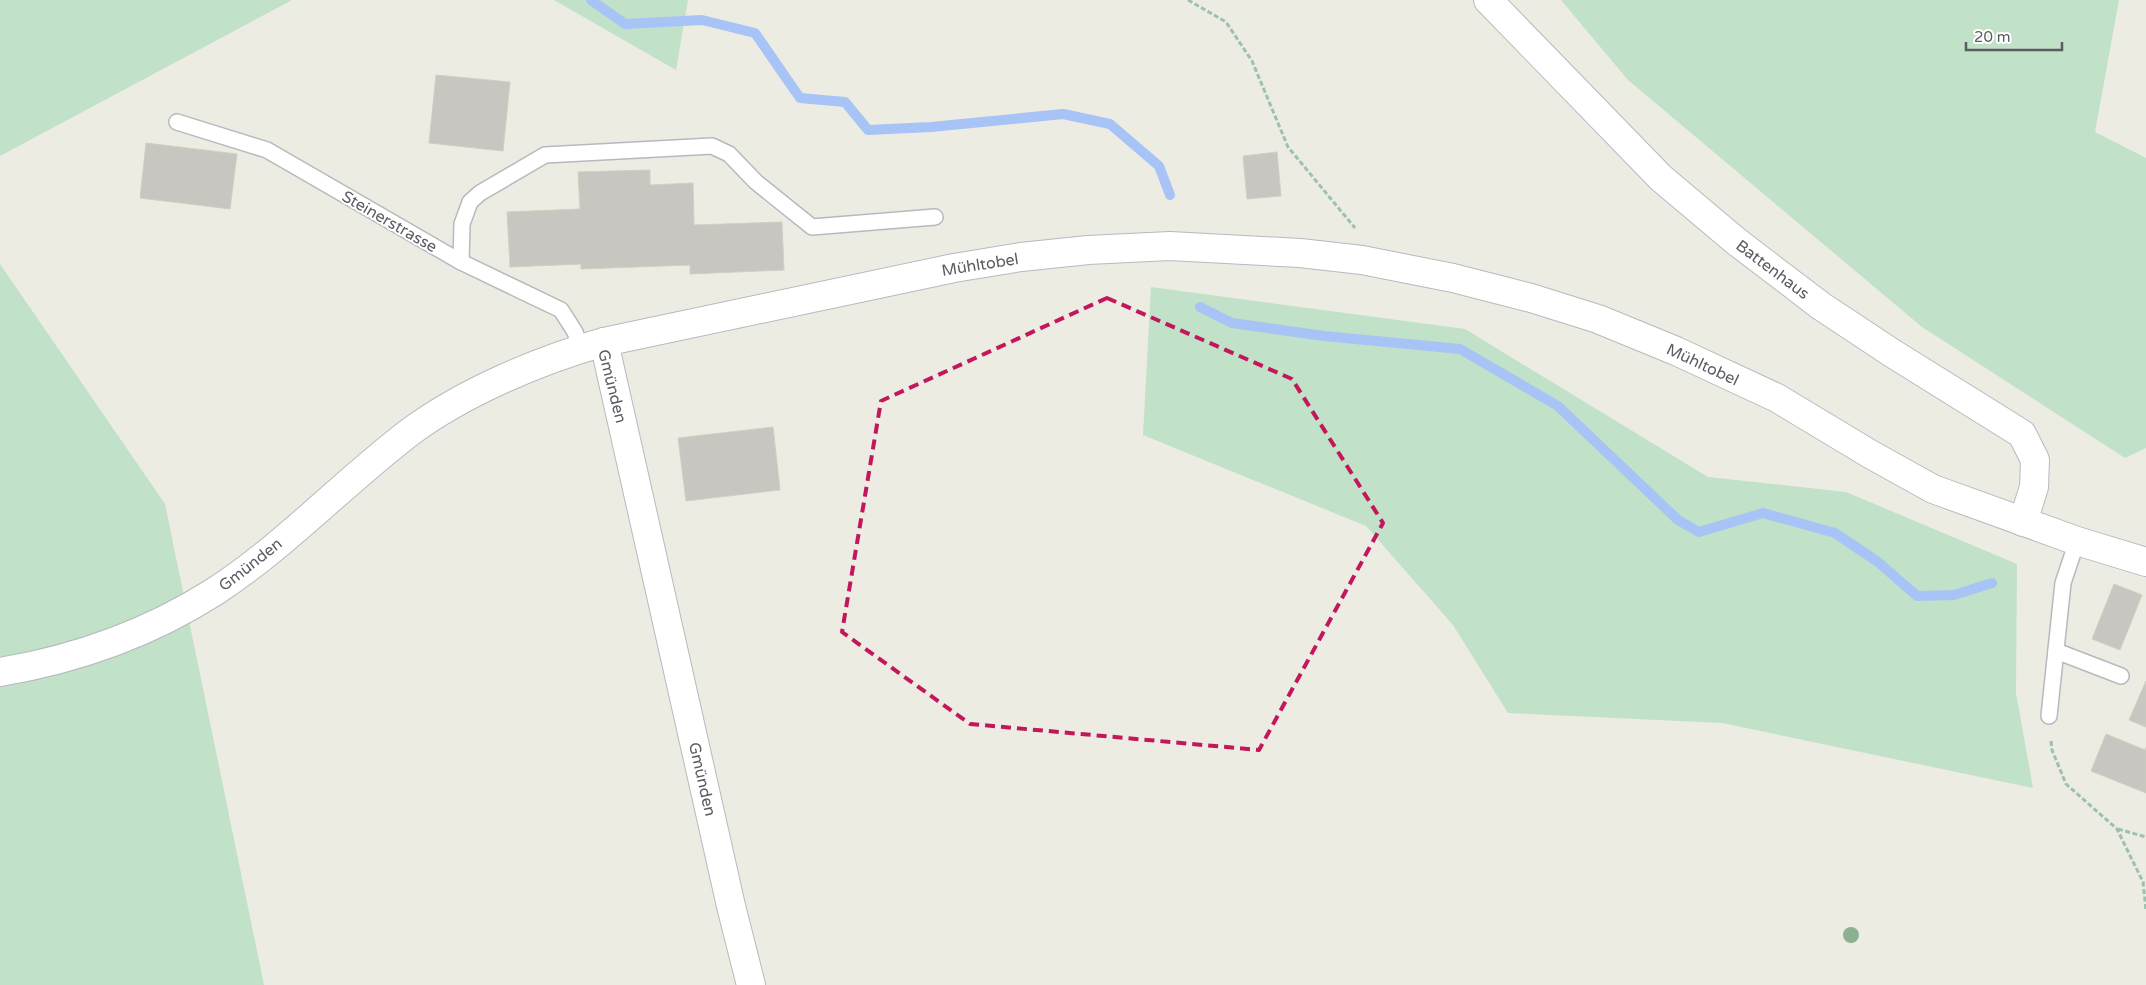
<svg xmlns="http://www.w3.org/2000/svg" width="2146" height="985" font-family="'Varela Round',sans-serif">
	<rect width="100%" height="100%" fill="#ecece3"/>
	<!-- green -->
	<g fill="#c1e1c8">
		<path d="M0,0h292l-292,156z"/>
		<path d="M554,0h134l-12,70z"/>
		<path d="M1561,0h558l-24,132 51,26v290l-21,10 -203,-131 -294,-247z"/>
		<path d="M0,264l165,240 99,481h-264z"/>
		<path d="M1151,287l314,42 243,148 138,15 171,72 -1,129 17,95 -311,-65 -214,-10 -55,-88 -87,-99 -223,-91z"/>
	</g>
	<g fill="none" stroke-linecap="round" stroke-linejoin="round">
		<!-- stream -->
		<g stroke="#a8c3f6" stroke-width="10">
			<path d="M591,0l34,24 77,-4 53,13 45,65 45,4 23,28 63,-3 132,-13 47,10 49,42 11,29"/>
			<path d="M1200,307l32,16 92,13 136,13 98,57 120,114 21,12 64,-19 72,20 43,29 39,34 37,-1 38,-12"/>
		</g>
	</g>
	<!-- building -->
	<g fill="#c7c6c0" stroke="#d0cfc2">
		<path d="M436,75l74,7 -7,69 -74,-8z"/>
		<path d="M146,143l91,11 -7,55 -90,-11z"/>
		<path d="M1277,152l4,44 -34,3 -4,-43z"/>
		<path d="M650,170v15l43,-2 1,42 88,-3 2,48 -94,4v-9l-109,4v-5l-71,3 -3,-55 73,-3 -2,-37z"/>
		<path d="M773,427l7,63 -94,11 -8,-63z"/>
		<path d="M2114,584l28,11 -22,55 -28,-11z"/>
		<path d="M2146,681v46l-17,-7z"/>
		<path d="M2106,734l39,16 1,-3v46l-55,-22z"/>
	</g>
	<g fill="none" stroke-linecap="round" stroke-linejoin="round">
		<defs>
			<g id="lane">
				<path d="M177,122l90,28 194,112 100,48 14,22 6,17"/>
				<path d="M461,262l1,-38 8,-22 10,-9 65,-38 167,-9 17,8 27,28 56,45 123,-10"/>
				<path d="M2056,651l65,25"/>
				<path d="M2049,716l14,-133 14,-42"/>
			</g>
			<path id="street" d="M604,342l127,564 20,79"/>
			<g id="secondary">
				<path d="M1488,0l173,178 76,64 84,64 71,47 130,81 13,26 -1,27 -11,35"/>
				<path d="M0,672c77,-13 148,-38 214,-80 71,-46 129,-109 196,-160 54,-40 130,-72 194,-90l350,-74 67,-11 67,-7 82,-4 130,7 62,7 91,18 78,20 67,21 78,32 101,47 93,56 63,35 144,52 69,21"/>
			</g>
		</defs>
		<!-- lane casing -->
		<use href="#lane" stroke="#b8b9be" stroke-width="18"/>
		<!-- street casing -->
		<use href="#street" stroke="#b8b9be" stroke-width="30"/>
		<!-- secondary casing -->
		<use href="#secondary" stroke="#b8b9bf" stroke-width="30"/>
		<!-- path -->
		<g stroke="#9cc1af" stroke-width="3" stroke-dasharray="5 2.5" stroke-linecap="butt">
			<path d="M1188,0l38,22 26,39 36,86 67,81"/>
			<path d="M2051,741l1,9 14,34 51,45 26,53 3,28"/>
			<path d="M2118,829l28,8"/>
		</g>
		<!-- lane -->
		<use href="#lane" stroke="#fff" stroke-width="15"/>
		<!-- street -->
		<use href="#street" stroke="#fff" stroke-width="28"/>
		<!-- secondary -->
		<use href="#secondary" stroke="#fff" stroke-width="28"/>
	</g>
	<!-- trees -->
	<circle fill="#8cb091" cx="1851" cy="935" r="8"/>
	<!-- marked area -->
	<path fill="none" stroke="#c2185b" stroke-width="4" stroke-dasharray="10 6" stroke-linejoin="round" d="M1107,298l185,81 91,144 -124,227 -289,-26 -128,-92 39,-231z"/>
	<g text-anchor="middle" stroke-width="4" stroke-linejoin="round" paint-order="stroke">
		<!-- street labels -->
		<g font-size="16" fill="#5b5c62" stroke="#fff">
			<text transform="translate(390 221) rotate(30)" y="6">Steinerstrasse</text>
			<text transform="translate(980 264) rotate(-9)" y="6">Mühltobel</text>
			<text transform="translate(1773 269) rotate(37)" y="6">Battenhaus</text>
			<text transform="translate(1703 364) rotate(25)" y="6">Mühltobel</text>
			<text transform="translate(613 386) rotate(76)" y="6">Gmünden</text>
			<text transform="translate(250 564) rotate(-38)" y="6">Gmünden</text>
			<text transform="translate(703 779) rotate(77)" y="6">Gmünden</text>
		</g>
	</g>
	<!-- scale -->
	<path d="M1966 42v8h96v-8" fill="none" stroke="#5b5c62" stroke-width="2.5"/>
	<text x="1974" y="42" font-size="15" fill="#5b5c62" stroke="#ffffff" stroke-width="4" paint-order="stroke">20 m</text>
</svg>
